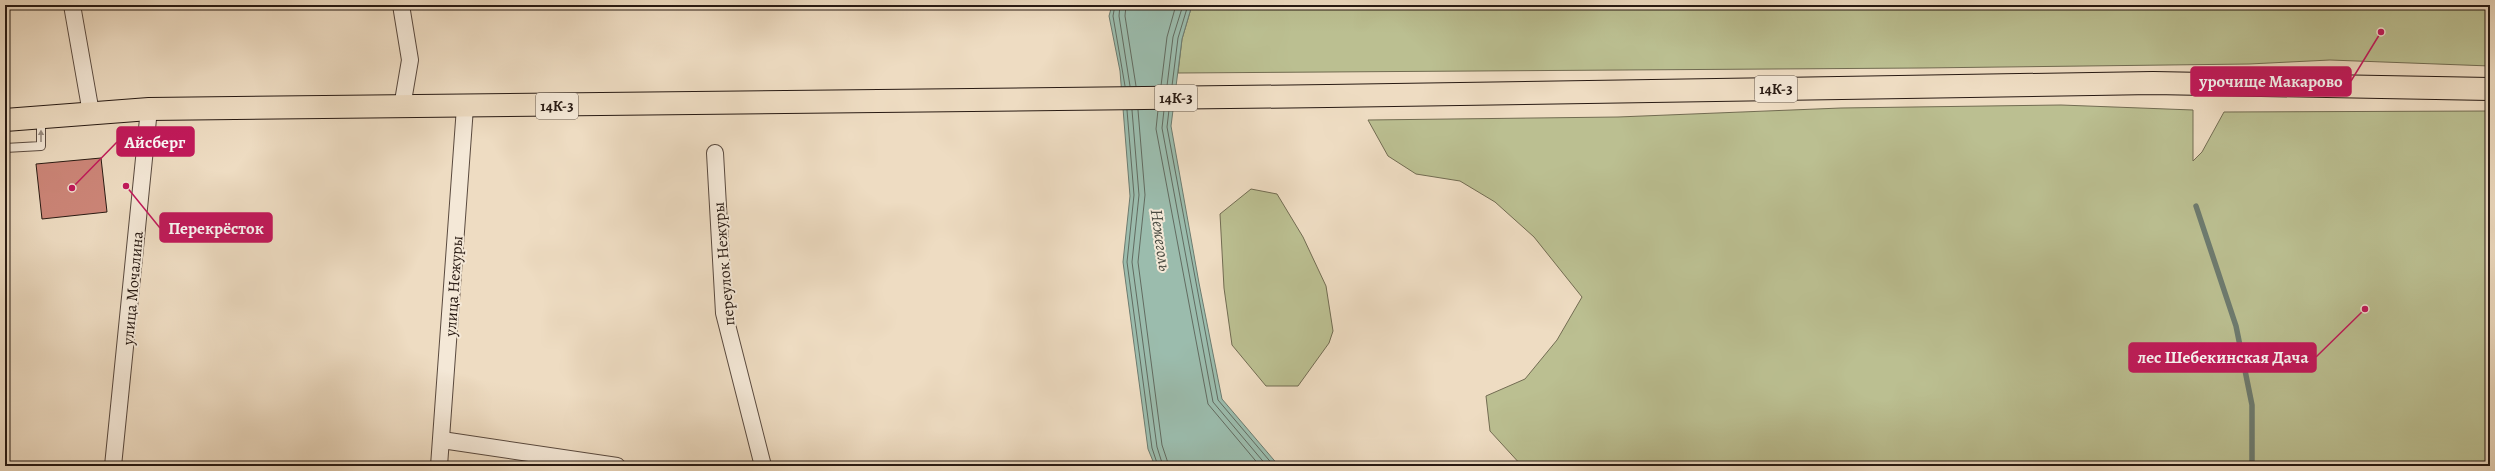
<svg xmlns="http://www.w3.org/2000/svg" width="2495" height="471" font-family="Alegreya,serif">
	<rect width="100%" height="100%" fill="#eedcc2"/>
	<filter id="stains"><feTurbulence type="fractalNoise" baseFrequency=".005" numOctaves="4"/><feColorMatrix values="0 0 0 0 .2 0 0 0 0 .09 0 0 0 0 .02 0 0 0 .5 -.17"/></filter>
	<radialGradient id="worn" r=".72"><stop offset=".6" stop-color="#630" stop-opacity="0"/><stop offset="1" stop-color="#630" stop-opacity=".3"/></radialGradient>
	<!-- green -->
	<g fill="#bbbf91" stroke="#726c52">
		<path d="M1192,5h1298v61l-160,-6 -81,4 -328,4 -743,5 4,-34z"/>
		<path d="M2061,105l132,5v51l9,-9 22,-40 266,-1v355h-968l-32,-35 -4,-35 39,-17 32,-39 25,-43 -48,-60 -39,-35 -35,-21 -44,-7 -28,-18 -20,-36 250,-3 223,-9z"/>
		<path d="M1251,189l26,5 26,43 23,49 7,45 -4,12 -31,43h-32l-34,-41 -8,-57 -4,-74z"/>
	</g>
	<!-- water -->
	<path fill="#9bbcad" stroke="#6d7b6f" d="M1112,5h80l-10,34 -11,87 28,157 23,116 57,67h-124l-7,-17 -25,-187 7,-66 -10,-125 -11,-55z"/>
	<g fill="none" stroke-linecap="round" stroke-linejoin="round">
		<!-- shore -->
		<g stroke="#626b60" stroke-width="1">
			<path d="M1115,5l-2,11 12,70"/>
			<path d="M1120,5l-1,11 11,70"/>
			<path d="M1126,5l-1,11 11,70"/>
			<path d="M1161,86l6,-49 9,-32"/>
			<path d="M1167,86l6,-49 10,-32"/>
			<path d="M1172,86l6,-48 10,-33"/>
			<path d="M1127,110l7,85 -7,67 25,186 6,18"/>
			<path d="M1132,110l7,85 -7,67 25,185 6,19"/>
			<path d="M1138,110l7,85 -7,67 24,183 7,21"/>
			<path d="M1158,110l-2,19 52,275 52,62"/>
			<path d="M1164,110l-2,18 51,274 54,64"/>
			<path d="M1169,110l-2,17 51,273 56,66"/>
		</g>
		<!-- stream -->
		<path stroke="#6d7b6f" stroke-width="5.5" d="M2196,206l40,120 16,79v61"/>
	</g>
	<!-- building -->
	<path fill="#cd8679" stroke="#281a13" d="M101,158l6,54 -65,7 -6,-55z"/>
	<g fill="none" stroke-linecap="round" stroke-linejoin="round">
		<defs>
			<path id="service" d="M5,148l36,-2v-27"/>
			<g id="minor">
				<path d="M72,5l19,108"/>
				<path d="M401,5l9,55 -8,47"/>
				<path d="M715,153l9,160 39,153"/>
				<path d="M442,440l175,26"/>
				<path d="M113,466l36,-357"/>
				<path d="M439,466l26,-359"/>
			</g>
			<path id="primary" d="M5,120l144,-11 1179,-13 825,-13 337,6"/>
		</defs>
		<!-- service casing -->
		<use href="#service" stroke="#5a4a3f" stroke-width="10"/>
		<!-- minor casing -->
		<use href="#minor" stroke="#5a4a3f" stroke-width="18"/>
		<!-- primary casing -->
		<use href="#primary" stroke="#281a13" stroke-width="24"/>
		<!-- service -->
		<use href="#service" stroke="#f4e8d7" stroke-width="8"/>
		<!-- minor -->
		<use href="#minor" stroke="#f4e8d7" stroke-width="16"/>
		<!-- primary -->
		<use href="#primary" stroke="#eedcc2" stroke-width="22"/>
	</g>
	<!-- one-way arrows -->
	<defs><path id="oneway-solid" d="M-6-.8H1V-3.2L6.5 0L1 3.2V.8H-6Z"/></defs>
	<use fill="#988b7f" href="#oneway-solid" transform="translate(41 136) rotate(-90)"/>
	<g text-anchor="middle" stroke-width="4" stroke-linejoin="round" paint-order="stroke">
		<!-- shield labels -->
		<g fill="#f4e8d7" stroke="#65584e" stroke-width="1">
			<rect x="1755" y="76" width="42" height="26" rx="3"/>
			<rect x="1155" y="85" width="42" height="26" rx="3"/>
			<rect x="536" y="93" width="42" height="26" rx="3"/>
		</g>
		<g font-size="15" font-weight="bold" fill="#281a13">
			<text x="1776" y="94">14К-3</text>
			<text x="1176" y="103">14К-3</text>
			<text x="557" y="111">14К-3</text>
		</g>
		<!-- street labels -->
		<g font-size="16" fill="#281a13" stroke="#f4e8d7">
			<text transform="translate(723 264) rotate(-95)" y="6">переулок Нежуры</text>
			<text transform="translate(453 286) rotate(-86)" y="6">улица Нежуры</text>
			<text transform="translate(132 288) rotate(-85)" y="6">улица Мочалина</text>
		</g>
		<!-- water labels -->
		<g font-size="17" font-style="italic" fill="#4a4b41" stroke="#f4e8d7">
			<text transform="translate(1161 240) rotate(82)" y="6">Нежеголь</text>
		</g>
	</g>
	<!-- callouts -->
	<path fill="none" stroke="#c2185b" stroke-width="1.5" d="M2381 32L2351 81M72 188L117 142M126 186L160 228M2365 309L2316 357"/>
	<g fill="#c2185b" stroke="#f4e8d7" stroke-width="1.5">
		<circle cx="2381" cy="32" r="4"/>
		<circle cx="72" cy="188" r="4"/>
		<circle cx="126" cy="186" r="4"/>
		<circle cx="2365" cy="309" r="4"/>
	</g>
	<g fill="#c2185b" stroke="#c2185b" stroke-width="1.5">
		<rect x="2191" y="67" width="160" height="29" rx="4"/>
		<rect x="117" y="127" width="77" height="29" rx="4"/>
		<rect x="160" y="213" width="112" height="29" rx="4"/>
		<rect x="2129" y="343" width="187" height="29" rx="4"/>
	</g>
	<g font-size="17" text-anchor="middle" font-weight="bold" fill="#fff">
		<text x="2271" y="87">урочище Макарово</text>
		<text x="155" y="148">Айсберг</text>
		<text x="216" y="234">Перекрёсток</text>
		<text x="2223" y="363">лес Шебекинская Дача</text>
	</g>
	<!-- margin -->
	<rect width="2495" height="471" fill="none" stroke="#eedcc2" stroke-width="20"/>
	<rect x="6" y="6" width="2483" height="459" fill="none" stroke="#281a13" stroke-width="2"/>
	<rect x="10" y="10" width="2475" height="451" fill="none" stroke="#281a13"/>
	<rect width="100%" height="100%" filter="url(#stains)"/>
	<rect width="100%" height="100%" fill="url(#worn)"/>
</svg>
